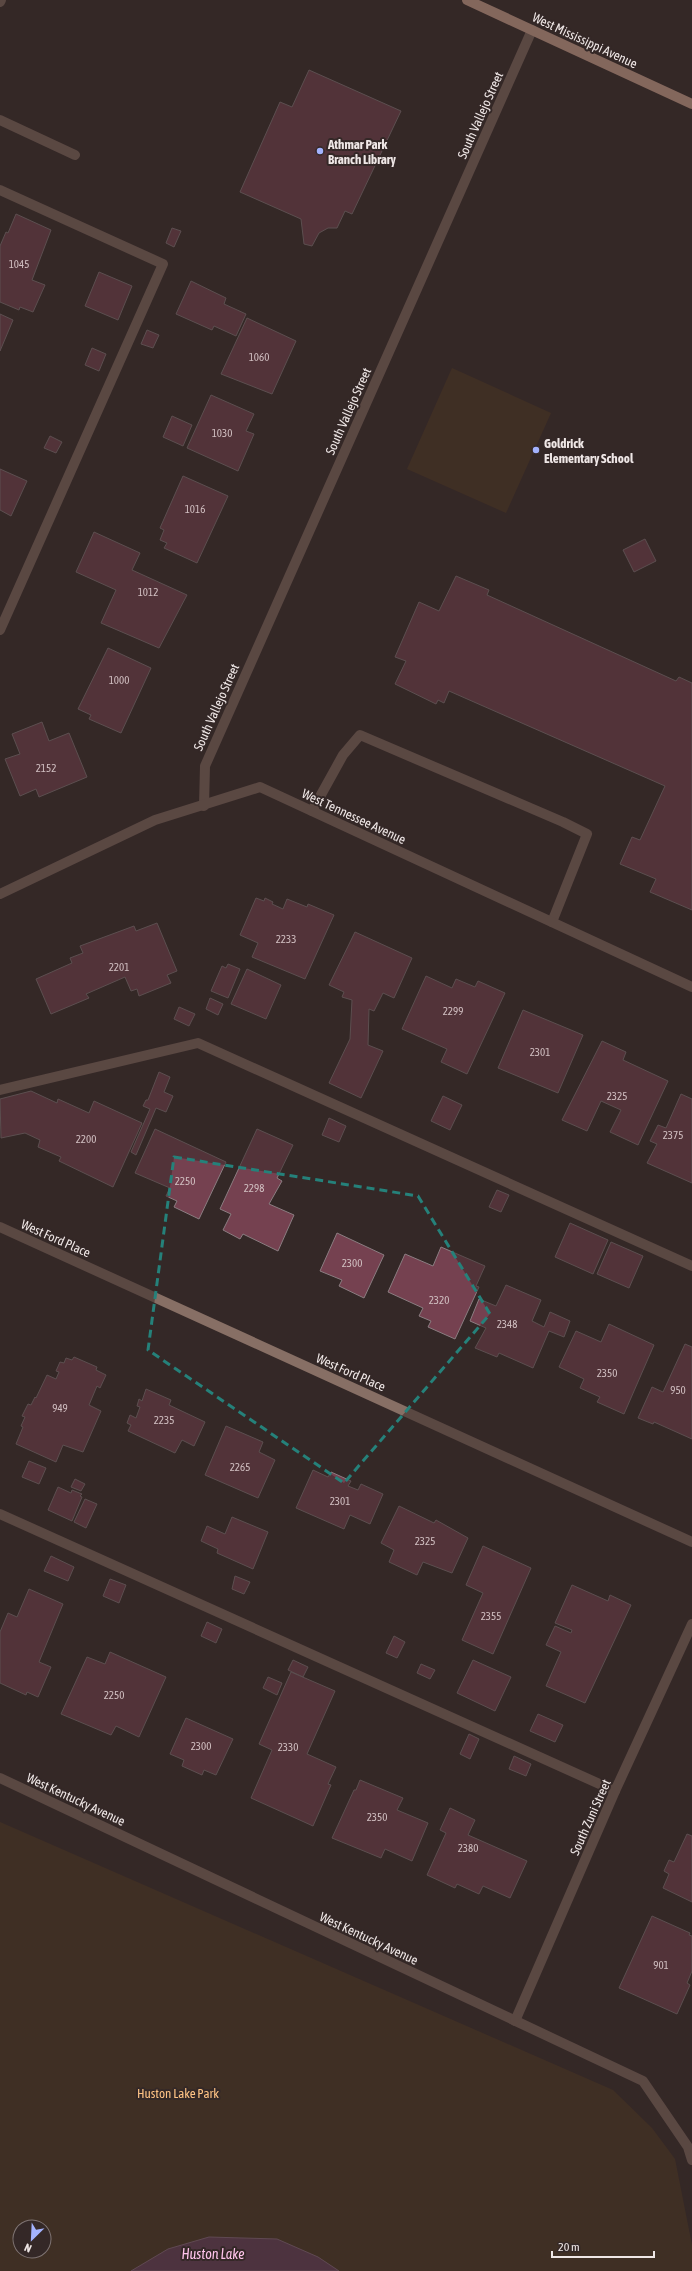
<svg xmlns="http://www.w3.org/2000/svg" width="692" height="2271" font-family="'Asap Condensed',sans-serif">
	<rect width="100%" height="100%" fill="#342827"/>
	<!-- green -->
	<g fill="#4d3822" fill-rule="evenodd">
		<path d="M452,368l99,45 -45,100 -99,-44z"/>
		<path d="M0,1822l613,268 39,38 23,31 17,86v26h-692zM20,2227h24v24h-24z"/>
	</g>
	<!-- water -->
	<path fill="#6c405e" stroke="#937287" d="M209,2237l68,2 41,18 21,14h-208l37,-22z"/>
	<!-- building -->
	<g fill="#754150" stroke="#8b7d81">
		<path d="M309,70l92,41 -49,103 -7,-3 -8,17h-9l-9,5 -7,13 -8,-2 -3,-25 -61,-27 40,-90 12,5z"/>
		<path d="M16,214l35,16 -19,50 13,5 -12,27 -13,-5 -1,3 -19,-8v-56l6,-14 2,1z"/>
		<path d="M172,228l9,3 -7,16 -8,-4z"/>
		<path d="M99,272l33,14 -14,34 -33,-14z"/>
		<path d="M191,281l35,17 -2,6 22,10 -10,22 -22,-10 -2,4 -36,-16z"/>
		<path d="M0,314l13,6 -13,31z"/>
		<path d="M247,318l49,23 -24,53 -51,-20z"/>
		<path d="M147,330l12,5 -6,13 -12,-4z"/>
		<path d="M92,348l14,6 -7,17 -14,-6z"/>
		<path d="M211,395l43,19 -8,17 8,3 -16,37 -51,-23z"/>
		<path d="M172,416l20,9 -9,21 -20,-9z"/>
		<path d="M50,436l12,6 -6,11 -12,-5z"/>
		<path d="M0,469l27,12 -16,35 -11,-6z"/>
		<path d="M183,476l45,20 -31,67 -33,-15 3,-5 -7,-3 4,-10 -4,-2z"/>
		<path d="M94,532l46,21 -8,17 55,25 -28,53 -58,-25 15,-33 -40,-18z"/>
		<path d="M645,539l11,22 -22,11 -11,-22z"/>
		<path d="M456,576l33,14 -2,5 189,86 3,-4 13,6v227l-42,-18 6,-13 -36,-15 12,-27 8,3 25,-54 -216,-95 -5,12 -6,-3 -2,4 -41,-20 11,-23 -11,-4 24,-55 20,9z"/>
		<path d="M108,648l43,20 -30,65 -32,-14 2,-4 -13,-6z"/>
		<path d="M42,722l7,19 20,-8 18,44 -48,20 -3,-8 -16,7 -15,-37 15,-5 -8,-20z"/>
		<path d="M256,898l8,3 1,-3 8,4 -1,2 11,5 4,-10 20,8 1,-3 26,11 -29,64 -53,-22 6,-14 -18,-8z"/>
		<path d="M157,923l20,48 -10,4 4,8 -32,13 -2,-7 -6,2 -6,-14 -39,17 3,4 -38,16 -15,-35 36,-16 -2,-5 13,-5 -3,-7 54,-20 2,5z"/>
		<path d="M355,932l57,26 -18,40 -11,-5 -9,18 -5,-2 -1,36 15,6 -22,47 -32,-15 21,-44 2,-39 -10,-3 2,-5 -15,-7z"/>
		<path d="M228,964l12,5 -12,29 -17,-7 11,-25 4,2z"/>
		<path d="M247,969l34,16 -15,34 -35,-15z"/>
		<path d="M426,976l26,12 4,-9 19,8 3,-6 27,12 -38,81 -26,-12 6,-13 -45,-20z"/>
		<path d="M210,998l13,6 -5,11 -12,-6z"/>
		<path d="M179,1007l16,7 -6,12 -15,-7z"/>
		<path d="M523,1010l60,25 -25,58 -60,-25z"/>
		<path d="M602,1041l24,11 -3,8 45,21 -30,64 -28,-13 11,-22 -20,-9 -14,30 -25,-11z"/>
		<path d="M159,1072l11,5 -6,15 9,4 -7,16 -10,-4 -20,47 -5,-3 19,-43 -7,-3 3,-6h2z"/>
		<path d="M31,1091l26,12 1,-4 31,14 5,-12 48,22 -29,64 -54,-26 2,-4 -23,-10 2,-7 -15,-7 -24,5 -1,-39z"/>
		<path d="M681,1094l11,5v84l-45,-20 10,-19 -7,-3 8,-16 8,3z"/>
		<path d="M443,1096l19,9 -12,25 -19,-9z"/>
		<path d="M329,1118l17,8 -7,16 -17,-7z"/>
		<path d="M155,1129l71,33 -27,57 -25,-12 3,-6 -11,-5 4,-8 -35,-15z"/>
		<path d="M257,1129l36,16 -16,33 5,3 -13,23 25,11 -16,36 -35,-17 -3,5 -17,-9 8,-16 -11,-5z"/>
		<path d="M497,1190l12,5 -8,17 -12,-5z"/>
		<path d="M570,1223l38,17 -15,34 -38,-17z"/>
		<path d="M337,1233l47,22 -20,43 -25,-12 3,-6 -22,-9z"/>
		<path d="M611,1242l32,14 -14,32 -32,-14z"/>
		<path d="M441,1247l44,19 -9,20 3,1 -24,52 -27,-12 3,-6 -12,-5 4,-8 -35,-16 17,-38 28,12z"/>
		<path d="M506,1285l35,15 -9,21 12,6 6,-15 20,9 -6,16 -15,-6 -16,37 -34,-15 -2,4 -22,-9 11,-20 -16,-7 9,-22 17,7z"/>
		<path d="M609,1324l45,21 -30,69 -27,-12 3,-5 -20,-9 4,-9 -25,-12 17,-36 25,11z"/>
		<path d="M685,1344l7,3v92l-38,-17 -1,2 -15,-6 14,-31 11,5z"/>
		<path d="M74,1357l23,10 -1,3 10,5 -6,13 -3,-2 -8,19 12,6 -18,41 -20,-7 -7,17 -40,-18 7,-17 -2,-1 4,-9 -3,-1 6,-12 3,1 4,-8 1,1 11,-23 9,4 3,-7 -3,-1 4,-9 4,1 2,-5 6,2z"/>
		<path d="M146,1389l25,11 -2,5 36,17 -11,24 -12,-6 -7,13 -47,-22 3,-6 -4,-2 3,-8 6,3 4,-11 -3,-1 2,-7 3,2z"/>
		<path d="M226,1426l37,16 -4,10 16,8 -17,38 -53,-23z"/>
		<path d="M29,1461l17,7 -7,16 -17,-7z"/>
		<path d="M313,1470l15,7 3,-5 20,9 -3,5 10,4 3,-6 22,10 -13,30 -20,-9 -6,14 -48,-21z"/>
		<path d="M75,1479l10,5 -4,7 -10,-4z"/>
		<path d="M58,1487l13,6 1,-3 10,4 -2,2 2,1 -10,24 -24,-11z"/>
		<path d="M85,1499l12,5 -11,24 -12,-6z"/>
		<path d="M399,1506l35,17 2,-3 32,18 -16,35 -29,-11 -6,13 -28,-13 5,-12 -13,-7z"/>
		<path d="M232,1517l36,15 -15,37 -36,-16 1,-4 -17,-8 6,-15 18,8z"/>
		<path d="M483,1546l48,22 -38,86 -31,-14 21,-47 -17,-8z"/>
		<path d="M51,1556l23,11 -6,14 -24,-10z"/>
		<path d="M235,1576l15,6 -6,12 -12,-5z"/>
		<path d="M110,1579l16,6 -7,18 -16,-7z"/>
		<path d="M572,1585l36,16 2,-6 21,10 -46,98 -39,-17 15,-34 -15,-7 9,-19 16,7 1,-3 -17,-7z"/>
		<path d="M29,1589l34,15 -24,58 12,5 -13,30 -11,-5 -1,3 -26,-12v-51l8,-19 9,4z"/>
		<path d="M207,1622l15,7 -6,14 -15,-7z"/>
		<path d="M394,1636l11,6 -8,16 -11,-5z"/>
		<path d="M110,1652l56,25 -27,60 -23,-11 -5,9 -50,-21 26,-57 18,7z"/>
		<path d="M293,1660l15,7 -5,10 -15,-7z"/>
		<path d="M473,1660l38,17 -16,34 -38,-18z"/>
		<path d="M421,1664l14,6 -5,9 -13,-6z"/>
		<path d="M291,1672l44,19 -28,63 29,13 -8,17 3,1 -18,41 -62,-28 21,-48 -13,-6z"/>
		<path d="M268,1677l14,6 -5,12 -14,-7z"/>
		<path d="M538,1714l25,11 -8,17 -25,-11z"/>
		<path d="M186,1718l47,21 -17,36 -12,-5 -2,5 -20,-9 2,-6 -14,-6z"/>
		<path d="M469,1734l10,5 -9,20 -10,-5z"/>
		<path d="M514,1756l17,8 -5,12 -17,-7z"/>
		<path d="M360,1780l43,18 -6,12 31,13 -16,38 -27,-12 -4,9 -49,-20 22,-48h2z"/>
		<path d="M450,1808l25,12 -7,15 59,26 -17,37 -27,-12 -4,8 -22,-10 -2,4 -28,-13 19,-42 -6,-3z"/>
		<path d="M687,1834l5,2v66l-29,-14 6,-14 -5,-3 5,-11 5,2z"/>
		<path d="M652,1916l38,17 -1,2 3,1v35l-5,12 3,2 -13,29 -58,-26z"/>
	</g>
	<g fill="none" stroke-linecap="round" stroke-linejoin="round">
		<!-- minor -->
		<g stroke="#876f65" stroke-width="10">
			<path d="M0,2l1,-2"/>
			<path d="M0,120l75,35"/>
			<path d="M0,190l163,74 -163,366"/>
			<path d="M204,806l1,-40 327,-736"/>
			<path d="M312,811l31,-56 17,-20 203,87 24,12 -35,88"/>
			<path d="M0,894l155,-74 105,-33 432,200"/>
			<path d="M0,1090l198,-47 494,223"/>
			<path d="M0,1227l692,315"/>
			<path d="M0,1514l615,277"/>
			<path d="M0,1778l643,303 45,66 4,13"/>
			<path d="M515,2021l100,-230 77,-167"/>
		</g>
		<!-- major -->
		<path stroke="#e3b39e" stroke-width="10" d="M467,0l225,104"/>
	</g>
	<!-- marked area -->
	<path d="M0 0H692V2271H0ZM174,1157l244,39 72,118 -146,169 -196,-133z" fill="#342827" fill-opacity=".55" fill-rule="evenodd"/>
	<path fill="none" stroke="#25817a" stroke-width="3" stroke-dasharray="8 5" stroke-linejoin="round" d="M174,1157l244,39 72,118 -146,169 -196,-133z"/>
	<!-- markers -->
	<g fill="#a3b2fd" stroke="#342827" stroke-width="1.5">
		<circle cx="320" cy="151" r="4"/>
		<circle cx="536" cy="450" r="4"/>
	</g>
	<g text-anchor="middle" stroke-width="4" stroke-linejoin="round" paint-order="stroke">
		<!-- number labels -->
		<g font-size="11" fill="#d0bec0">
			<text x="19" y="268">1045</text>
			<text x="259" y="361">1060</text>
			<text x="222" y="437">1030</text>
			<text x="195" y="513">1016</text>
			<text x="148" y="596">1012</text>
			<text x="119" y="684">1000</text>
			<text x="46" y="772">2152</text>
			<text x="286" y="943">2233</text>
			<text x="119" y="971">2201</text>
			<text x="453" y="1015">2299</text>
			<text x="540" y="1056">2301</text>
			<text x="617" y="1100">2325</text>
			<text x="673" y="1139">2375</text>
			<text x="86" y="1143">2200</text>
			<text x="185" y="1185">2250</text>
			<text x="254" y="1192">2298</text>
			<text x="352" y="1267">2300</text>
			<text x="439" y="1304">2320</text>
			<text x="507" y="1328">2348</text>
			<text x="607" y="1377">2350</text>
			<text x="678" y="1394">950</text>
			<text x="60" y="1412">949</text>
			<text x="164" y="1424">2235</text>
			<text x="240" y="1471">2265</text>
			<text x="340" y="1505">2301</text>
			<text x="425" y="1545">2325</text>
			<text x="491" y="1620">2355</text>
			<text x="114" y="1699">2250</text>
			<text x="201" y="1750">2300</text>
			<text x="288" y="1751">2330</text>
			<text x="377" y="1821">2350</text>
			<text x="468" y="1852">2380</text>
			<text x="661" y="1969">901</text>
		</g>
		<!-- street labels -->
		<g font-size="13" fill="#efe7e6" stroke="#342827">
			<text transform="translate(585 40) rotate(25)" y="5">West Mississippi Avenue</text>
			<text transform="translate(480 115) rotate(-66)" y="5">South Vallejo Street</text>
			<text transform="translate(348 411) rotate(-66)" y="5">South Vallejo Street</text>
			<text transform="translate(216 707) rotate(-66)" y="5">South Vallejo Street</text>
			<text transform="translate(354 816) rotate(25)" y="5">West Tennessee Avenue</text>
			<text transform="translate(56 1238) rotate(24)" y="5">West Ford Place</text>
			<text transform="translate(351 1372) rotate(24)" y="5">West Ford Place</text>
			<text transform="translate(76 1799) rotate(25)" y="5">West Kentucky Avenue</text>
			<text transform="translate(590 1817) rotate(-66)" y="5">South Zuni Street</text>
			<text transform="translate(369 1938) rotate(25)" y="5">West Kentucky Avenue</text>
		</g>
		<!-- poi labels -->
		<g font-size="13" font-weight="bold" fill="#efe7e6" stroke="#342827" text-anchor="start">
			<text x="328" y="149">Athmar Park<tspan x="328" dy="15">Branch Library</tspan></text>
			<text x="544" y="448">Goldrick<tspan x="544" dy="15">Elementary School</tspan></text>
		</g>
		<!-- park labels -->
		<g font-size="13" fill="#fec284" stroke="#342827">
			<text x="178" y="2098">Huston Lake Park</text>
		</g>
		<!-- water labels -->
		<g font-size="14" font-style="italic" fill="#fec3ea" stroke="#342827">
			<text x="213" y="2259">Huston Lake</text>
		</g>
	</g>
	<!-- north arrow -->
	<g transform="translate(32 2239) rotate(204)"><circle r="19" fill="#342827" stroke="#7f7473"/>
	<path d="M0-3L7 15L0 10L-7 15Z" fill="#a3b2fd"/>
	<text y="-6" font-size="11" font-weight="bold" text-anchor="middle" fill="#efe7e6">N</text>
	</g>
	<!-- scale -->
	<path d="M552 2251v6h102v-6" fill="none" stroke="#efe7e6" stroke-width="2"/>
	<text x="558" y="2251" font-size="12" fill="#efe7e6" stroke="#342827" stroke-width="3" paint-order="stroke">20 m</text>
</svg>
